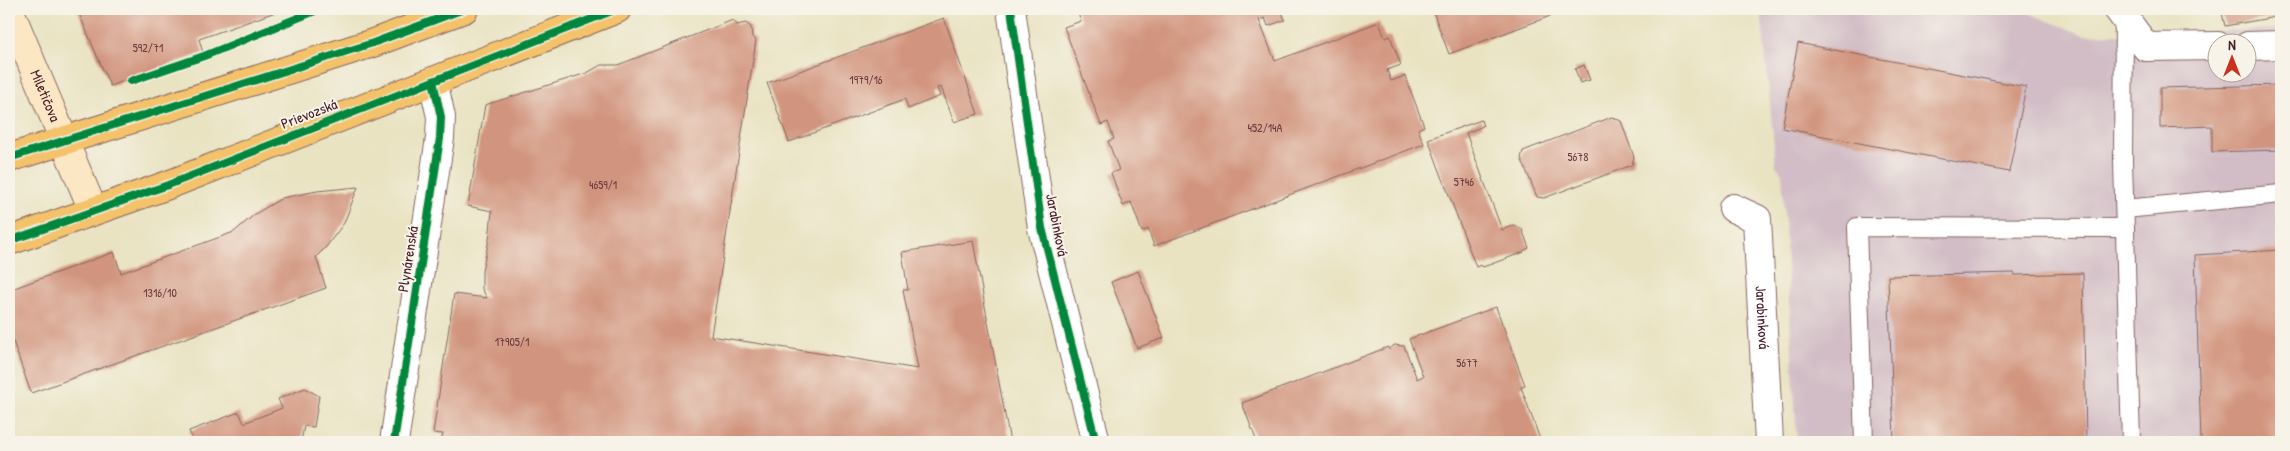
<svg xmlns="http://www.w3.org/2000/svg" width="2290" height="451" font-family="'Patrick Hand',sans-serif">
	<rect width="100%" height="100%" fill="#f7f3e8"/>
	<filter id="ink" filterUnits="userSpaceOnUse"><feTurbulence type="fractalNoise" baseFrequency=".02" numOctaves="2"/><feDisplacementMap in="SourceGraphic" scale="10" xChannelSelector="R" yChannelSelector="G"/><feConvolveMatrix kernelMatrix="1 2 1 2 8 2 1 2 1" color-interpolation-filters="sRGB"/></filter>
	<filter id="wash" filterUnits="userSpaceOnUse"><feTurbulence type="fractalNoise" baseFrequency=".0096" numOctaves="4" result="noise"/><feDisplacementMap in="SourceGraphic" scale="20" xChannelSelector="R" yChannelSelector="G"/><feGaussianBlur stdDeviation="1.12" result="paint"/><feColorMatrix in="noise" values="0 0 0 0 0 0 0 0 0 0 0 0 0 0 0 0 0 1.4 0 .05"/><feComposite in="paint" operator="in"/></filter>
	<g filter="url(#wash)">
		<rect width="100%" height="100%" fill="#e9e3c2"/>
		<!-- industrial -->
		<path fill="#d2bdc6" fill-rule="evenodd" d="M1761,9h257l66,26 197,-6v413h-484l-15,-269 -6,-7zM2218,42h30v30h-30z"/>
		<g id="blocks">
			<!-- building -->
			<g fill="#d1947e">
				<path d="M77,9h207l-85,30 4,14 -93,33z"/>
				<path d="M1076,9h205l4,11 -17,6 -3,-8 -6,2 16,41 104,-39 6,16 5,-2 11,29 -14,5 4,11 14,-5 19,50 -6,3 6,15 -270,102 -6,-17 -6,3 -11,-30 -8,4 -12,-33 8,-3 -11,-29 6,-2 -6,-17 -7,3 -37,-98 17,-6z"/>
				<path d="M1432,9h137l-120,45z"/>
				<path d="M2221,9h60v7l-56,10z"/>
				<path d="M944,18l34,96 -24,8 -13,-35 -4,1 3,8 -32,13 -3,-10 -116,43 -22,-59z"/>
				<path d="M733,20l4,5 9,-2 5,4 1,10 4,3 -45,296 207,33 -15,-79h5l-6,-38 71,-11 37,201h-569l2,-8 -10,-1 21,-139 33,4 -5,-9v-18l7,-31 3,-29 -24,-5 17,-101 102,-32 14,-8h17z"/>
				<path d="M1798,43l228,44 -17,85 -227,-44z"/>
				<path d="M1584,65l6,15 -10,3 -5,-14z"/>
				<path d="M2281,85v65l-69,2v-26l-52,2v-40z"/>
				<path d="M1612,117l9,4 13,36 -2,8 -88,33 -7,-1 -16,-39 2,-7z"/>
				<path d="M1481,120l2,6 -17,7 36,97 12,-5 8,4 7,19 -6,3 1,1 -41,15 -2,-2 -5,2 -48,-128z"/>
				<path d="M358,187l-14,36 -18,24 -10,10 10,31 -295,105 -22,-63v-40l105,-38 7,21 113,-41 21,-18 27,-16 35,-7z"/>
				<path d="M2281,250v192h-80l-6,-187z"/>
				<path d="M1138,271l26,67 -27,10 -26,-66z"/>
				<path d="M2014,273l1,2 68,-2 3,169h-192l-6,-166z"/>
				<path d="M1496,307l29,78 -4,2 20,55h-284l-15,-39 146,-56 1,3 5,-5 10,1 13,33 6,-3 -14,-37z"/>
				<path d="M305,388l14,8 -5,31 -10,-1 -3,16h-107l-5,-11 50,-19 5,11 38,-15 -4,-9z"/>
			</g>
		</g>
	</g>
	<g filter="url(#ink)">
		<use href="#blocks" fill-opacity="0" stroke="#826460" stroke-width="1"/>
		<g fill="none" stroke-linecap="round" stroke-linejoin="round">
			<defs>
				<g id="lane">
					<path d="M2124,17l-1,144 8,281"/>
					<path d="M2125,209l156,-15"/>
					<path d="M1864,442l-7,-215 268,1"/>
				</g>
				<g id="street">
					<path d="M1011,9l31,219 54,214"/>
					<path d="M2118,9l28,38 72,-1"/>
					<path d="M2248,46l33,-1"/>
					<path id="s1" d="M1733,208l24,11 12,223"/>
					<path d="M394,442l46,-304 1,-21 -8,-36"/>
				</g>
				<g id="secondary">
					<path id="s2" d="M9,9l84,201"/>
				</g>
				<g id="primary">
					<path d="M9,158l364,-115 91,-34"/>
					<path d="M9,241l159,-56 449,-176"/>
				</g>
			</defs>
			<!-- lane casing -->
			<use href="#lane" stroke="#826460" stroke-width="20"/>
			<!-- street casing -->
			<use href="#street" stroke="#826460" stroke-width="30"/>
			<!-- secondary casing -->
			<use href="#secondary" stroke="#826460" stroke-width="30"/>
			<!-- primary casing -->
			<use href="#primary" stroke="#826460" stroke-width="30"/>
			<!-- lane -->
			<use href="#lane" stroke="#fff" stroke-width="18"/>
			<!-- street -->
			<use href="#street" stroke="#fff" stroke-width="28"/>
			<!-- secondary -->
			<use href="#secondary" stroke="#fbe7c3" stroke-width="28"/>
			<!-- primary -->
			<use href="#primary" stroke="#f4c26a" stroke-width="28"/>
			<defs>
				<g id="cycleway">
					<path d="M1011,9l31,219 54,214"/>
					<path d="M131,81l73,-25 116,-47"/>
					<path d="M9,158l364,-115 91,-34"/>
					<path d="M9,241l159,-56 449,-176"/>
					<path d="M394,442l46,-304 1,-21 -8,-36"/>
				</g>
			</defs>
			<!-- cycleway casing -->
			<use href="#cycleway" stroke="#f7f3e8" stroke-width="11"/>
			<!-- cycleway -->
			<use href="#cycleway" stroke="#00873e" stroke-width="8"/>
		</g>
	</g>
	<g text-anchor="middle" stroke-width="4" stroke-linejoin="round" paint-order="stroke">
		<!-- number labels -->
		<g font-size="12" fill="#6c3c40">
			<text x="148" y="52">592/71</text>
			<text x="866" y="84">1979/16</text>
			<text x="1265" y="132">452/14A</text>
			<text x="1578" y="161">5678</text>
			<text x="1464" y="186">5746</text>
			<text x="603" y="189">4659/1</text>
			<text x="160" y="297">1316/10</text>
			<text x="512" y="346">17905/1</text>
			<text x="1467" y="367">5677</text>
		</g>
		<!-- street labels -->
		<g font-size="15" fill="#4a1f2b" stroke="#f7f3e8">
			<text dy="5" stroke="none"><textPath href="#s2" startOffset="94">Miletičova</textPath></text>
			<text transform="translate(309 114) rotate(-21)" y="5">Prievozská</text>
			<text transform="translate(1057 225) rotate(79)" y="5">Jarabinková</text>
			<text transform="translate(408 259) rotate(-81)" y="5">Plynárenská</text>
			<text dy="5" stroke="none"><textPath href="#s1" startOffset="125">Jarabinková</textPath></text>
		</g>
	</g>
	<!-- margin -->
	<rect width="2290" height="451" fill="none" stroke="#f7f3e8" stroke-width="30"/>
	<!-- north arrow -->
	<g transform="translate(2232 58)"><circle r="24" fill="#f7f3e8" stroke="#b29e9c"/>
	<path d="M0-4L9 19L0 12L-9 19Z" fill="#c8321e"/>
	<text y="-8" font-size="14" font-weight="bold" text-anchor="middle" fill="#4a1f2b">N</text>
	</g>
</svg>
